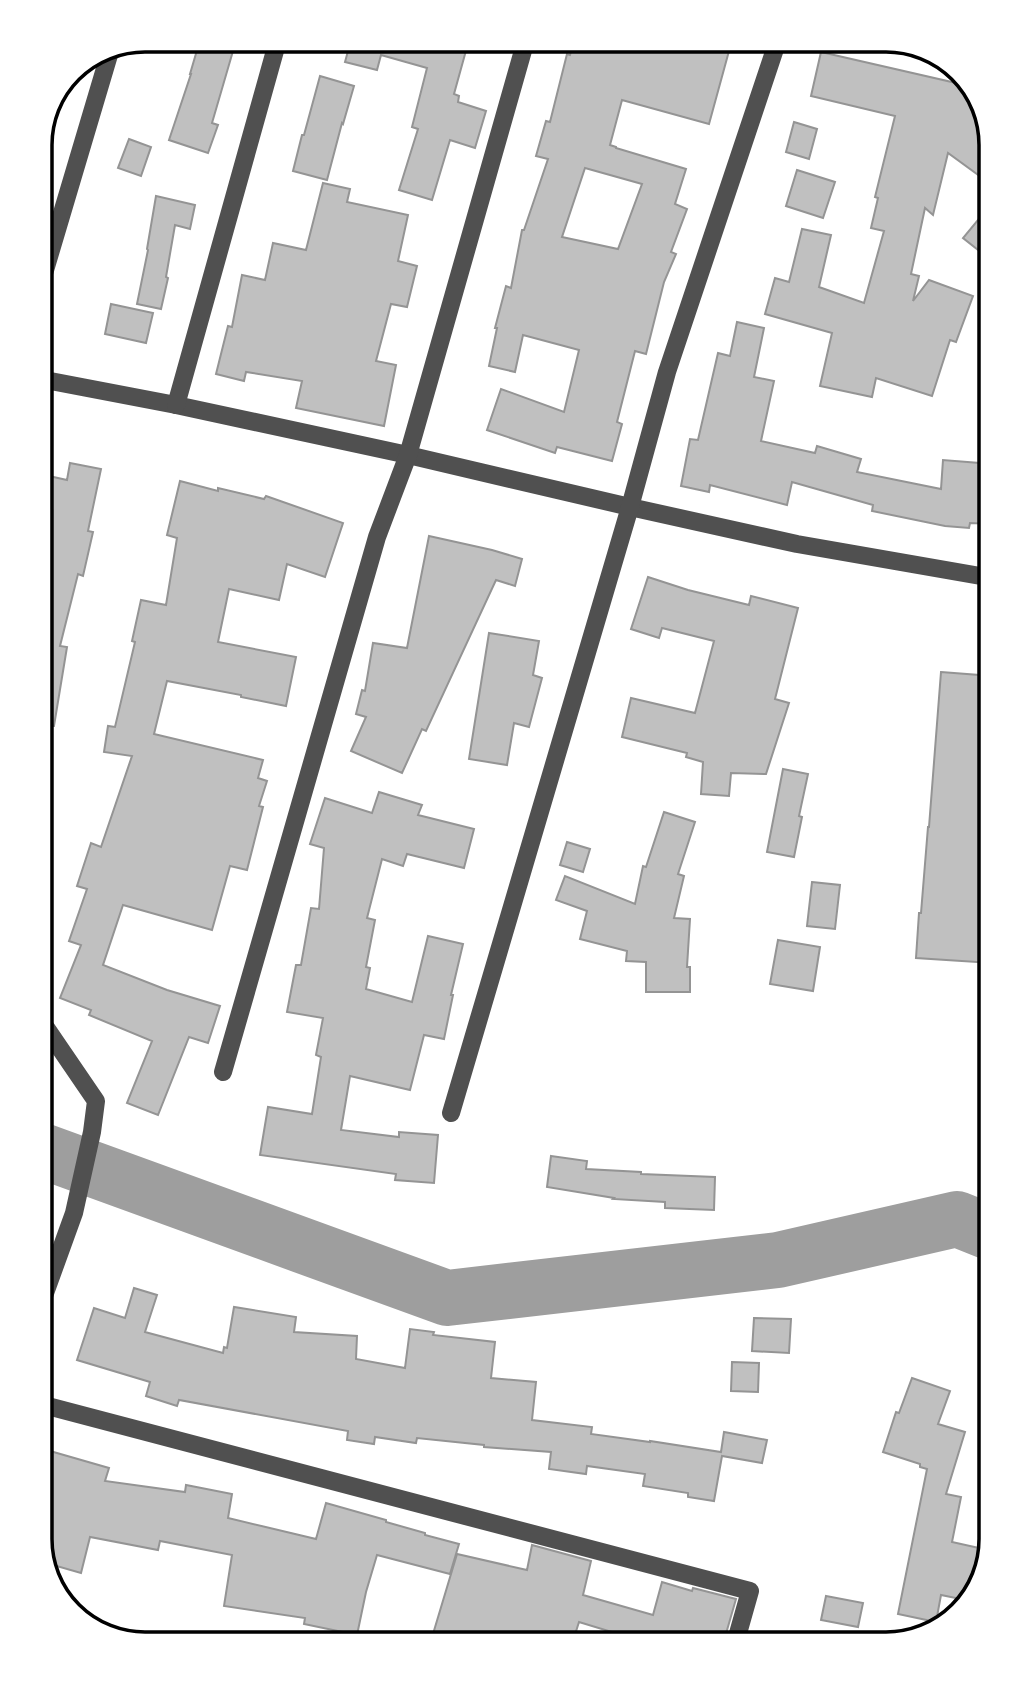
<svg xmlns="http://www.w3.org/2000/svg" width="1032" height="1684" font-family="Commissioner,sans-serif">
	<rect width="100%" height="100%" fill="#fff"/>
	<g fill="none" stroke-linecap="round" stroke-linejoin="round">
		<!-- river -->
		<path stroke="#9e9e9e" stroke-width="56" d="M40,1150l407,148 331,-38 179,-41 35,14"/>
	</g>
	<!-- building -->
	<g fill="#c0c0c0" stroke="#949494" stroke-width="2" fill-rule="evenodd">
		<path d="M200,40h28l-3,9 8,2 -21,72 6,2 -10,28 -39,-13 22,-66h-1z"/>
		<path d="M351,40h91l25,7 -13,47 5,2 -1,6 28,9 -11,37 -25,-8 -18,60 -33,-10 19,-61 -6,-2 15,-59 -46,-13 -4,15 -32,-8z"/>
		<path d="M574,40h158l-23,84 -87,-24 -12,45 6,2v1l70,21 -11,35 12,5 -16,43 5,2 -12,28 -18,72 -11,-3 -18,71 5,2 -10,37 -55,-14 -2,6 -68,-23 14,-41 63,23 15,-62 -56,-15 -8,37 -26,-6 8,-38h-2l11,-42 5,2 11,-58h2l24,-71 -12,-3 10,-35 4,1 17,-68 3,1zM585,168l57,16 -24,65 -56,-12z"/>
		<path d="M821,52l148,34 12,12 11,47v40l-44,-32 -15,62 -8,-7 -14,66 8,2 -6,25 16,-21 44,16 -17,46 -6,-2 -18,56 -56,-18 -4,19 -52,-11 12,-53 -67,-19 10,-36 14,4 13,-53 29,6 -12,52 45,16 20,-72 -13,-3 7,-30 -3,-1 20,-81 -84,-20z"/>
		<path d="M320,76l34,10 -11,38 -1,-1 -15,57 -34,-9 9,-36h2z"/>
		<path d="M794,122l23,7 -8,30 -23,-7z"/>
		<path d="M129,139l22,8 -10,29 -23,-8z"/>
		<path d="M797,170l38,12 -12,36 -37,-12z"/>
		<path d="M323,183l27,6 -3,13 61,13 -10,46 19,5 -10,41 -16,-3 -15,57 20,4 -12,61 -88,-18 6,-27 -56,-9 -2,9 -28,-7 12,-48 4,1 10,-52 23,5 8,-37 33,7z"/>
		<path d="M156,196l39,9 -5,24 -15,-4 -9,52 2,1 -7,31 -24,-5 11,-54 -1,-1z"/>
		<path d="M992,203v58l-29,-23z"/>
		<path d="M111,304l42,9 -7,30 -41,-9z"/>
		<path d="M737,322l27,6 -10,49 20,4 -13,60 54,12 2,-7 44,13 -4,13 84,17 2,-29 49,4v60l-22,-1 -1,5 -24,-2 -73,-15 1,-6 -81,-23 -5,23 -77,-20 -1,7 -28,-6 9,-47 8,1 20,-87 12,3z"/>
		<path d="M70,463l31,6 -13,62 5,1 -10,44 -5,-2 -18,72 7,1 -13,79 -14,-1v-251l27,6z"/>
		<path d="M180,481l38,10v-3l46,11 2,-3 77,27 -18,54 -38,-13 -8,36 -50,-11 -11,53 78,15 -10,49 -45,-9v-2l-74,-14 -13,53 109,26 -5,18 9,3 -8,25 4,1 -16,63 -17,-4 -18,64 -89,-25 -20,60 64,25 53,16 -12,37 -19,-6 -31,78 -31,-12 25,-62 -63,-26 2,-5 -31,-12 21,-53 -12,-4 18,-52 -10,-3 14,-43 10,4 31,-91 -28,-4 4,-26 7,1 20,-85 -3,-1 9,-41 25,5 11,-67 -10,-3z"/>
		<path d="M429,536l63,14 30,9 -7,27 -19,-6 -70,151 -4,-2 -20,44 -51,-22 15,-34 -10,-3 6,-24 3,1 8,-48 34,5z"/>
		<path d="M648,577l40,13 61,15 2,-9 47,12 -23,91 14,4 -23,71 -35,-1 -2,23 -28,-2 2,-32 -17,-5 1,-4 -65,-16 9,-39 64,15 19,-72 -52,-13 -3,10 -28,-9z"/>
		<path d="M489,633l50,8 -6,34 9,3 -13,49 -15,-4 -7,42 -38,-6z"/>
		<path d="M941,672l51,4v287l-76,-5 3,-45h2l7,-86h1z"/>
		<path d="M783,769l25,5 -9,42 3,1 -8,40 -27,-5z"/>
		<path d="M379,792l43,13 -4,10 56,14 -10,39 -57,-14 -4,12 -21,-7 -15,59 8,2 -9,47 4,1 -4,21 46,13 16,-66 35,8 -12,51h2l-9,44 -20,-4 -14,55 -60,-14 -9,54 58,7v-5l39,3 -4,48 -39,-3 1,-6 -136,-19 8,-48 44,7 9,-57 -5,-2 7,-37 -36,-6 9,-47h5l10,-57 8,1 5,-61 -14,-4 15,-46 47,15z"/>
		<path d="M664,812l31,10 -17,52 6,2 -10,42 16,1 -3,48h3v25h-44v-30l-20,-1 1,-10 -47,-12 7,-28 -31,-11 9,-24 70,28 8,-38 3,1z"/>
		<path d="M567,842l23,7 -7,23 -23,-7z"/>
		<path d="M812,882l28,3 -5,44 -28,-3z"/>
		<path d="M778,940l42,7 -7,44 -43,-7z"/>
		<path d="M551,1156l36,5 -1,8 55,3v2l74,3 -1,33 -49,-2v-6l-52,-3 1,-1 -67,-11z"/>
		<path d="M134,1288l23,7 -12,37 78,21 1,-6 3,1 7,-41 62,10 -2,15 63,4 -1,23 49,9 5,-39 24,3 -1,3 62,7 -4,36 45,4 -4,38 60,7 -1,7 59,8v-1l71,11 3,-20 43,8 -5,23 -40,-7 -8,45 -26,-4v-4l-45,-7 2,-12 -58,-8 -1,8 -37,-5 2,-17 -67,-5v-2l-67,-7 -1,5 -41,-6 -1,7 -27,-4 1,-9 -169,-31 -2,6 -31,-10 4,-14 -73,-22 17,-52 31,10z"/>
		<path d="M754,1318l37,1 -2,34 -37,-2z"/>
		<path d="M732,1362l27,1 -1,29 -27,-1z"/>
		<path d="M912,1378l38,13 -12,33 27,8 -19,62 15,3 -9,45 36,8 -14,47 -4,4 -29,-6 -5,27 -38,-8 29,-145 -7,-2v-3l-37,-12 13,-40 3,1z"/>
		<path d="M50,1451l59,17 -4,13 80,11 1,-7 46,9 -4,24 88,21 10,-36 60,17v2l39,11v2l34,9 -9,30 -73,-19 -11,37 -9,43 -53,-11 1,-6 -81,-12 8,-51 -72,-14 -2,9 -68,-13 -9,36 -35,-10 -6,-24v-52z"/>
		<path d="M532,1545l59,16 -8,34 70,20 9,-33 30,9 1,-3 43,11 -13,45h-72l-72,-22 -7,22h-142l27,-90 70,16z"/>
		<path d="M826,1596l37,7 -5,24 -37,-7z"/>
	</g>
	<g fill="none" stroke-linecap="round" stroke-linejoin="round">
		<!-- minor -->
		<g stroke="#505050" stroke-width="18">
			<path d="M40,287l69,-232"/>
			<path d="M40,379l136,26 232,50 222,52 167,37 195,34"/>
			<path d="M176,405l102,-365"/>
			<path d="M223,1072l154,-535 31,-82 118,-415"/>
			<path d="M451,1113l179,-606 37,-135 111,-332"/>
			<path d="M40,1307l34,-94 18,-81 4,-31 -56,-82"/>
			<path d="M40,1404l710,187 -15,53"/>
		</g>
	</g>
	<!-- crop -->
	<path d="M0 0H1032V1684H0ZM145 52H886A93 93 0 0 1 979 145V1539A93 93 0 0 1 886 1632H145A93 93 0 0 1 52 1539V145A93 93 0 0 1 145 52Z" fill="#fff" fill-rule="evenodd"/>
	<path fill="none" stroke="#000" stroke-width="3.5" d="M145 52H886A93 93 0 0 1 979 145V1539A93 93 0 0 1 886 1632H145A93 93 0 0 1 52 1539V145A93 93 0 0 1 145 52Z"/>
</svg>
